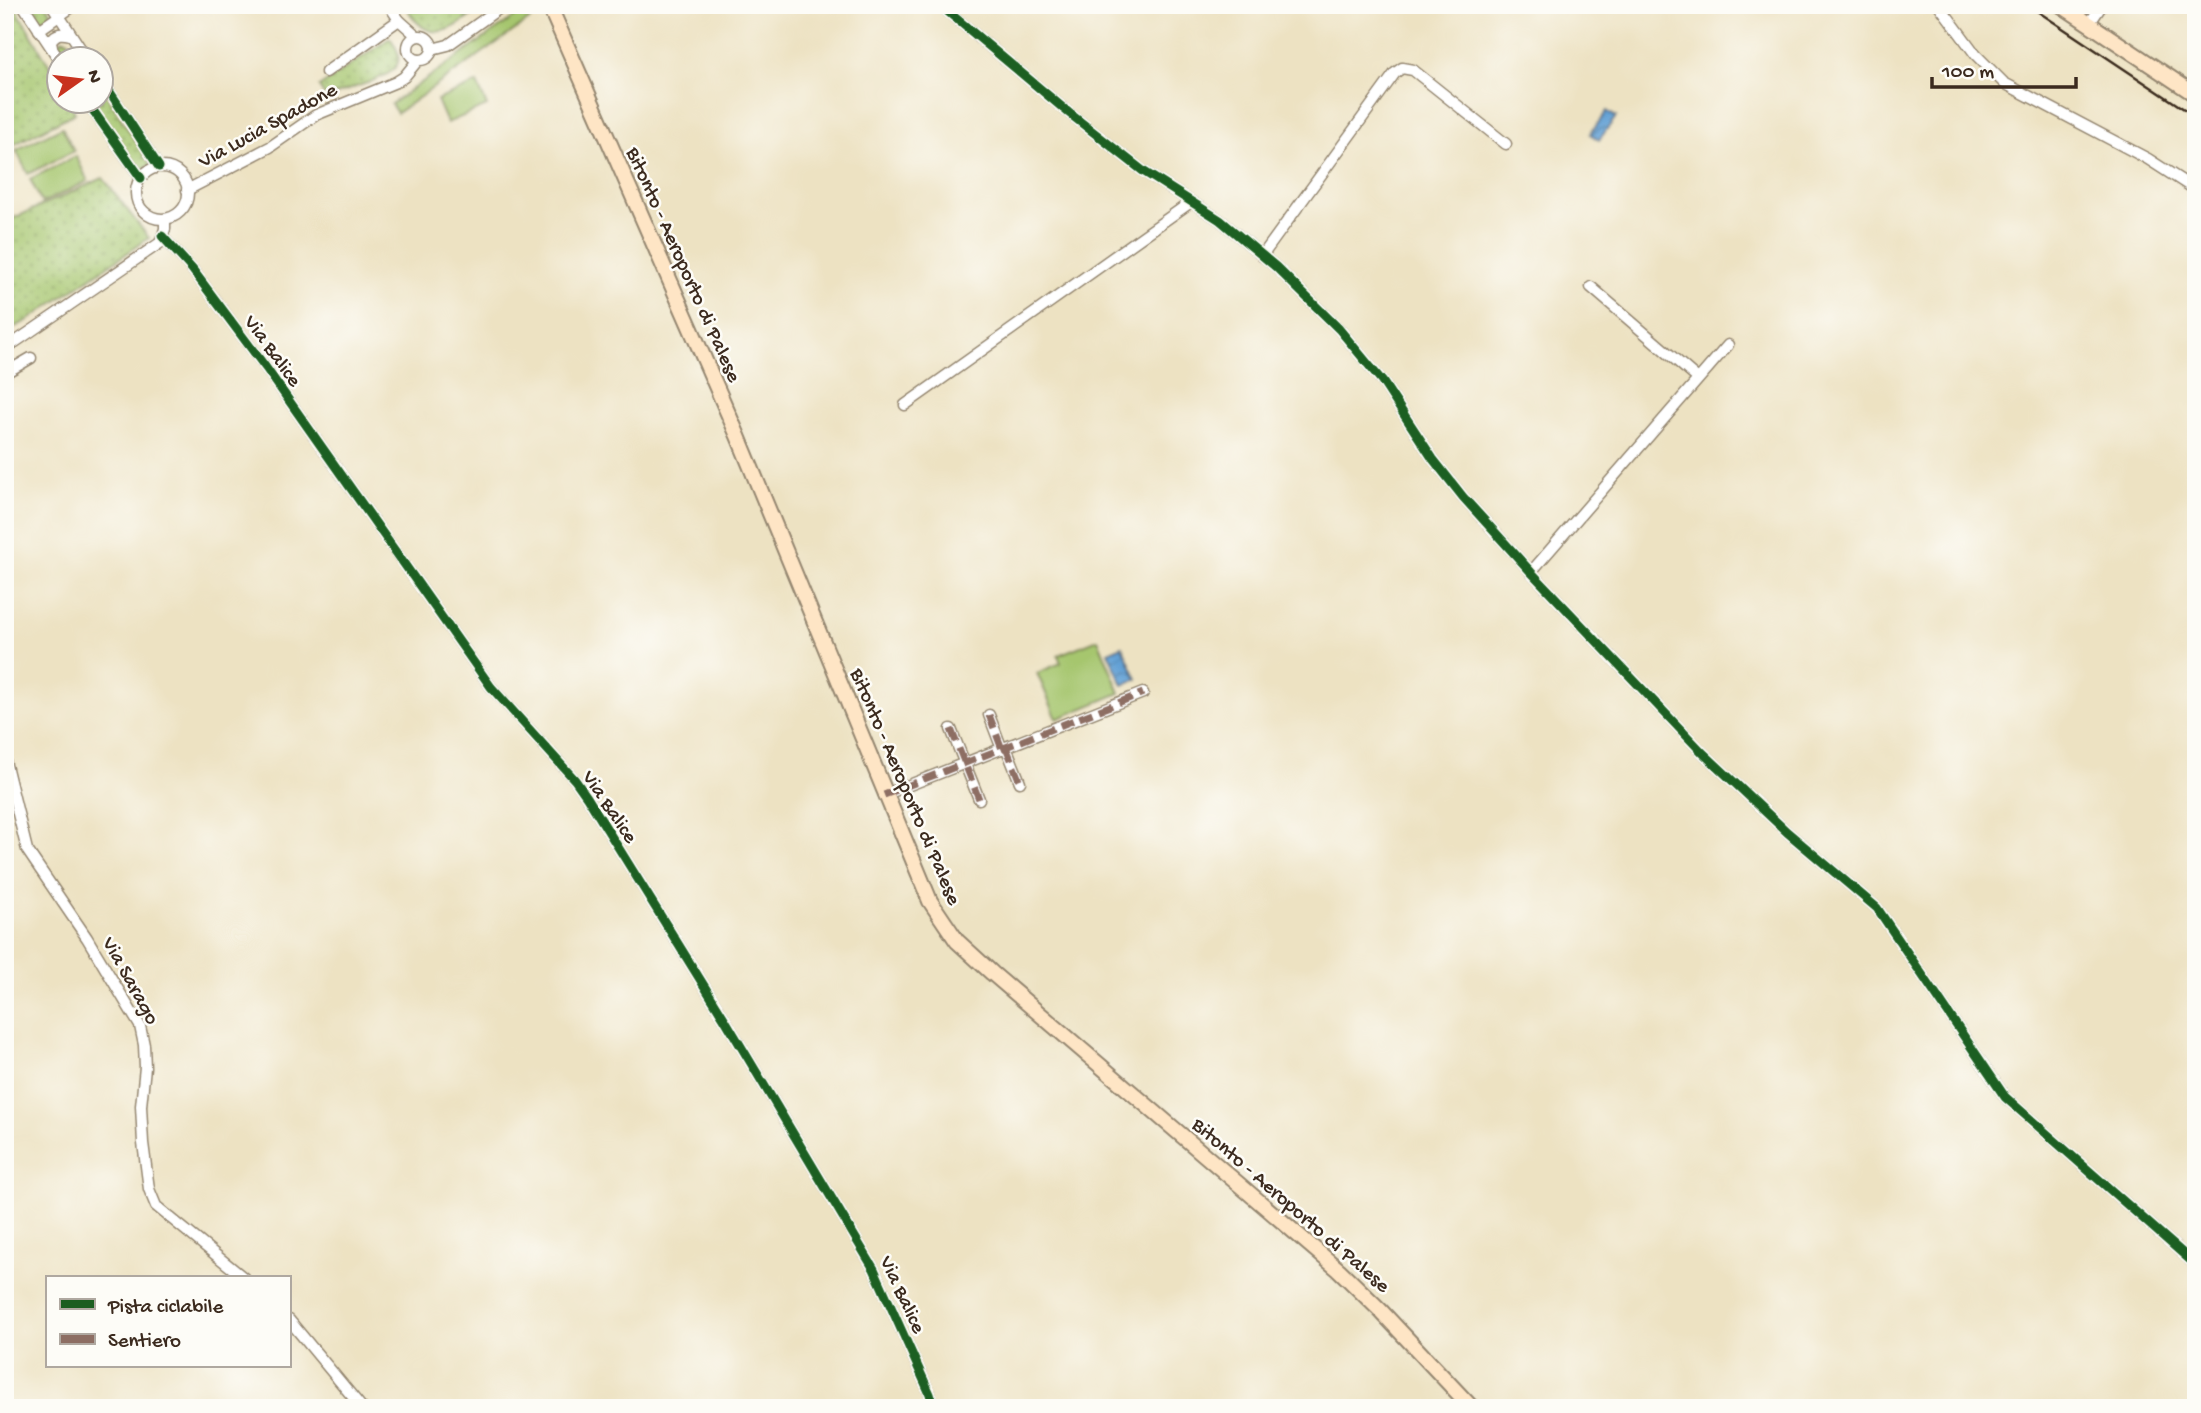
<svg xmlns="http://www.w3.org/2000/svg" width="2201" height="1413" font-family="'Gochi Hand',sans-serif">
	<defs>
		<pattern id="green-dots" width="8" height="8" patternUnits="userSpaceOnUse" patternTransform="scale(1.75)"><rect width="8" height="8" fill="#a6c66e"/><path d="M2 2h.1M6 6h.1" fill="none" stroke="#88a15a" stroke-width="1.8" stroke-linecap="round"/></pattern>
		<pattern id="water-waves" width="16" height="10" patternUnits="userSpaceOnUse" patternTransform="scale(1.75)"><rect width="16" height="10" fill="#63a1d5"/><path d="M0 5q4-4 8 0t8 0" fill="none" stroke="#5383ac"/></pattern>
	</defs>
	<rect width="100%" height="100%" fill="#fdfcf7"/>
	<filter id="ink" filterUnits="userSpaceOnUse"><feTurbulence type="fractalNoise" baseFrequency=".0143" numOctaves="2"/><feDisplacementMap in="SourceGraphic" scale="14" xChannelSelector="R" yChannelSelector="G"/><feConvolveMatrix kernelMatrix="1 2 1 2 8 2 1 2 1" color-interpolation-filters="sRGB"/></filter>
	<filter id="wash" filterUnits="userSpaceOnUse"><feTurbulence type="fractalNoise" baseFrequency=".00686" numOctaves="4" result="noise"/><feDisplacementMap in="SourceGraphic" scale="28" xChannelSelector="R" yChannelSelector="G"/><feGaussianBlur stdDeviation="1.57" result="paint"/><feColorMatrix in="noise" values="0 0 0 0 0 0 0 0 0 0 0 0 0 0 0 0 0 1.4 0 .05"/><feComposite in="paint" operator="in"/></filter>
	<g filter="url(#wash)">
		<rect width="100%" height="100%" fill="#ede2c2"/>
		<!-- green -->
		<g fill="url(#green-dots)" stroke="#707846" stroke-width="2">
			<path d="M5,5h9l45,77 1,20h10l5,11 -70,36z"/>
			<path d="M29,5h17l7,10 -13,8z"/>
			<path d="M405,5h80c-18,14 -45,40 -67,18 -5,-4 -9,-12 -13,-18z"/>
			<path d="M390,38c20,27 2,36 -23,45 -12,4 -24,9 -37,13h-5l-6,-9z"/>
			<path d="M64,39l5,2 13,18h-19l-9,-11 3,-6z"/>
			<path d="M102,89l49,76 -11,5 -48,-68h10z"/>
			<path d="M103,178l46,60 -122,83 -22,11v-110z"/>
		</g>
		<!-- pitch -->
		<g fill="#a6c66e" stroke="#707846" stroke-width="2">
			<path d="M526,9l6,9 -135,95 -6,-9z"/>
			<path d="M477,83l10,23 -40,17 -10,-23z"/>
			<path d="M62,127l12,24 -46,23 -12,-24z"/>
			<path d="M76,156l12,25 -46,22 -12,-24z"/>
			<path d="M1098,639l22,54 -63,26 -20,-46 24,-10 -3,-8z"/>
		</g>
		<!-- water -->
		<g fill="url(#water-waves)" stroke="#4f667a" stroke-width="2">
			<path d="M1607,111l9,6 -17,23 -9,-6z"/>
			<path d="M1122,646l15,33 -14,6 -15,-33z"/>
		</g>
	</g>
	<g filter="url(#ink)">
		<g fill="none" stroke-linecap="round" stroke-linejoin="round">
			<defs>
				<g id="minor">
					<path d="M23,5l37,56"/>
					<path d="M52,5l36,55"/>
					<path d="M389,5l10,15 18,16"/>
					<path d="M940,5l129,108 74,58 77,49 56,47 63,62 43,52 51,78 30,38 68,75 171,180 85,80 90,76 128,189 191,168"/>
					<path d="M1939,5l37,50 28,28 144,76 48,31"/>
					<path d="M2089,24l13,-19"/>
					<path d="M39,30l36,-25"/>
					<circle cx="420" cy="48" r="12"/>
					<path d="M52,48l-1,-7c5,-9 11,-8 20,-6"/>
					<path d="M432,49l16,-4 56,-40"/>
					<path d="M326,72l73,-52"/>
					<path d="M102,80l57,87"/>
					<path d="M87,102l54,76"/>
					<circle cx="162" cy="193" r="26"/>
					<path d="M187,190l83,-43 46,-32 80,-33 8,-5 14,-17"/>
					<path d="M162,236l30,33 74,99 225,319 84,93 12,17 137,221 150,251 56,125 4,14"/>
					<path d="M1262,256l133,-183 7,-5 11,2 93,74"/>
					<path d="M1591,287l107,92"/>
					<path d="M5,349l155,-106 5,-14v-9"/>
					<path d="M5,373l26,-15"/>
					<path d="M905,405l286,-203"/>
					<path d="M1531,572l197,-227"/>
					<path d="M989,715l13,34"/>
					<path d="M951,729l28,70"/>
					<path d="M1006,747l14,35"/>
					<path d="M5,761l22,89 60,88 53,88 4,19 1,22 -4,39 2,37 6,46 7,17 88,72"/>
					<path d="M884,795l259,-102"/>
					<path d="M289,1320l73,88"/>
				</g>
				<g id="secondary">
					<path d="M549,5l189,431 192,465 27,40 35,32 347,297 41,40 92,98"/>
					<path d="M2061,5l135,90"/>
				</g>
			</defs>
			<!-- minor casing -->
			<use href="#minor" stroke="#948670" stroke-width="13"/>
			<!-- secondary casing -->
			<use href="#secondary" stroke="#948670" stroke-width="18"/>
			<!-- minor -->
			<use href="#minor" stroke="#fff" stroke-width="10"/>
			<!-- secondary -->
			<use href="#secondary" stroke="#fee5c5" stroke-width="14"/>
			<!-- rail -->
			<path stroke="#3b2a1e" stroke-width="2.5" d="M2028,5l168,112"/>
			<!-- quiet -->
			<g stroke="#8d6e63" stroke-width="7" stroke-dasharray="14 7" stroke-linecap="butt">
				<path d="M989,715l13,34"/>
				<path d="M951,729l28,70"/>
				<path d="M1006,747l14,35"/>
				<path d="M884,795l259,-102"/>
			</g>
			<defs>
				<g id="cycleway">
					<path d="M940,5l129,108 74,58 77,49 56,47 63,62 43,52 51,78 30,38 68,75 171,180 85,80 90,76 128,189 191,168"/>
					<path d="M102,80l57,87"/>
					<path d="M87,102l54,76"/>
					<path d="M162,236l30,33 74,99 225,319 84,93 12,17 137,221 150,251 56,125 4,14"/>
				</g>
			</defs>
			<!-- cycleway casing -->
			<use href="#cycleway" stroke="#fdfcf7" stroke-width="13"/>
			<!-- cycleway -->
			<use href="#cycleway" stroke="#1b5e20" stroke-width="9"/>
		</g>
	</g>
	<g text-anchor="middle" stroke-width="5" stroke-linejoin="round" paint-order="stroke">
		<!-- street labels -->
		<g font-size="21" fill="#3b2a1e" stroke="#fdfcf7">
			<text transform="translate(267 124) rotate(-29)" y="7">Via Lucia Spadone</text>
			<text transform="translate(685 264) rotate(66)" y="7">Bitonto - Aeroporto di Palese</text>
			<text transform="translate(274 350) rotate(54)" y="7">Via Balice</text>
			<text transform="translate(907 786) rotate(67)" y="7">Bitonto - Aeroporto di Palese</text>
			<text transform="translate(611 806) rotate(56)" y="7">Via Balice</text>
			<text transform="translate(132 980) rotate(61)" y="7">Via Sarago</text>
			<text transform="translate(1292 1204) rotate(41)" y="7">Bitonto - Aeroporto di Palese</text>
			<text transform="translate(904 1294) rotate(65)" y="7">Via Balice</text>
		</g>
	</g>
	<!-- margin -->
	<rect width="2201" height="1413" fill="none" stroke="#fdfcf7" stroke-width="28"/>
	<!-- legend -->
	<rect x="46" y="1276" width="245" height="91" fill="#fdfcf7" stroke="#afa8a0" stroke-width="2"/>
	<rect x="60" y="1299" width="35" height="10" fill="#1b5e20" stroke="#afa8a0" stroke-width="2"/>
	<text x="108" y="1312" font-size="21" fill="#3b2a1e">Pista ciclabile</text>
	<rect x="60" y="1334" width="35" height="10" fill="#8d6e63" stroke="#afa8a0" stroke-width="2"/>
	<text x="108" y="1346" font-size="21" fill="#3b2a1e">Sentiero</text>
	<!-- north arrow -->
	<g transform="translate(80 80) rotate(76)"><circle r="33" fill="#fdfcf7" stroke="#afa8a0" stroke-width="2"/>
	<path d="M0-5L12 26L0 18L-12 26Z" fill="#c8321e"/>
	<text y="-10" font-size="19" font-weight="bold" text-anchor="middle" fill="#3b2a1e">N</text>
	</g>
	<!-- scale -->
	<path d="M1932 77v10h144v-10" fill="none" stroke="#3b2a1e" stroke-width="3.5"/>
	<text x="1942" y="77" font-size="21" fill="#3b2a1e" stroke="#fdfcf7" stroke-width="5" paint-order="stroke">100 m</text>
</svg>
